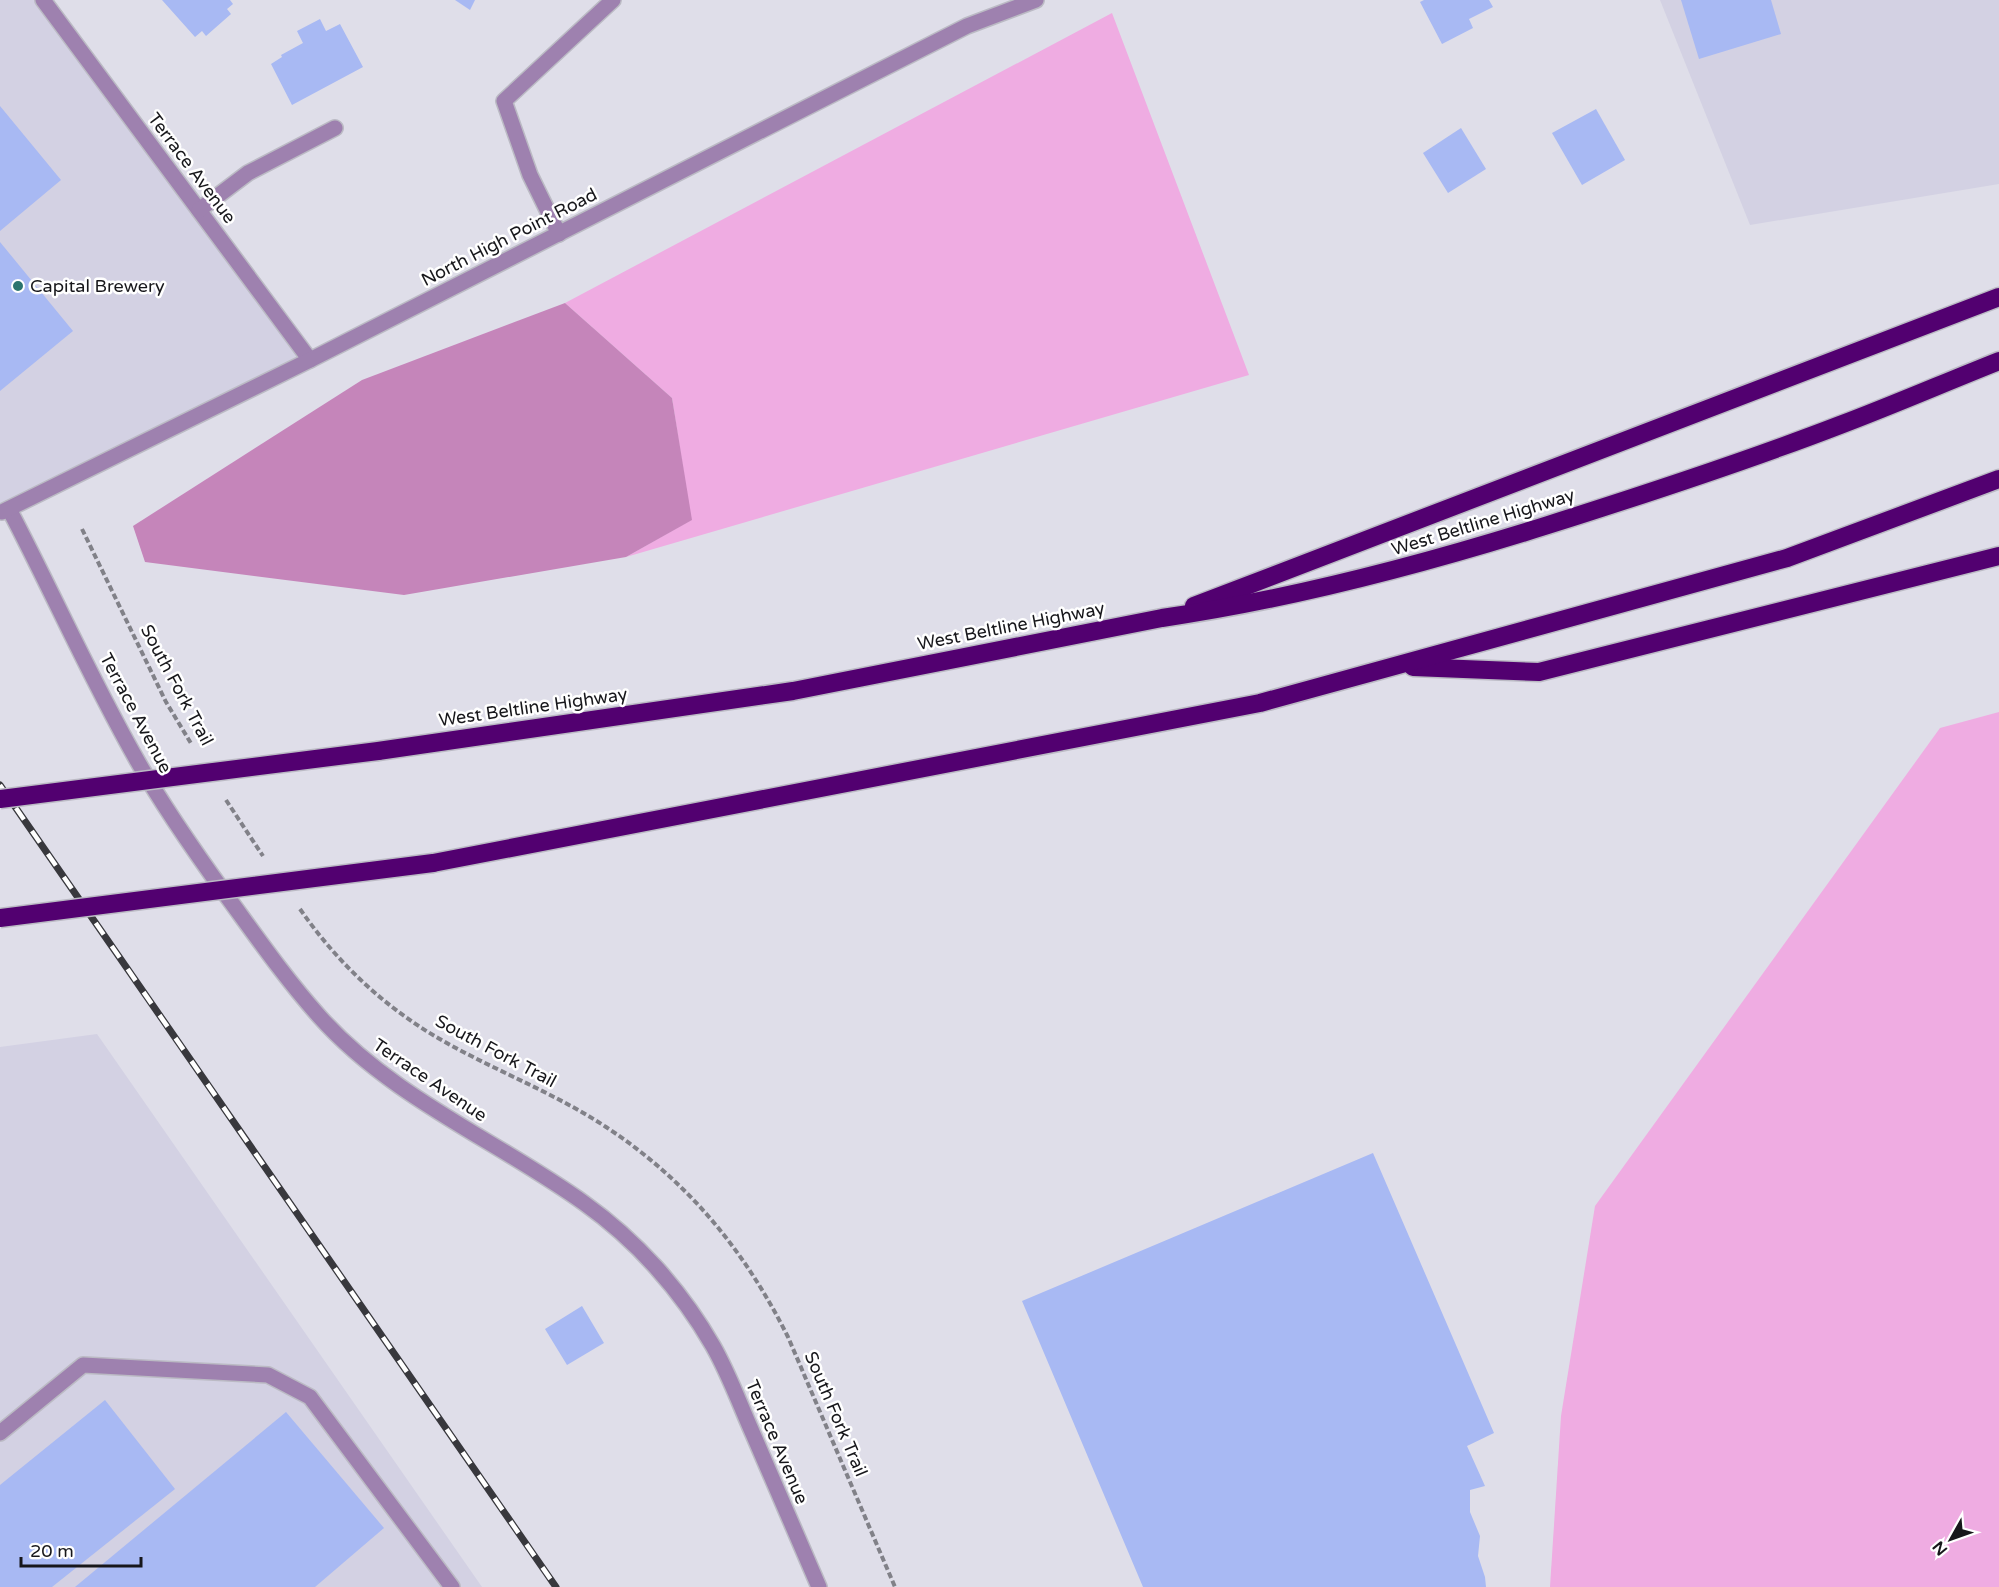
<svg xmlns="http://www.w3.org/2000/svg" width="1999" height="1587" font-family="'Varela Round',sans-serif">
	<rect width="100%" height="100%" fill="#dfdee9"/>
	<!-- built -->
	<g fill="#d3d1e3">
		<path d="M0,0h43l267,360 -310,153z"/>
		<path d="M1660,0h339v184l-249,41z"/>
		<path d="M97,1034l385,553h-482v-540z"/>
	</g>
	<!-- green -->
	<g fill="#eface2">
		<path d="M1112,13l137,362 -623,182 65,-37 -19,-122 -107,-95z"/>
		<path d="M1999,712v875h-449l11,-171 34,-210 345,-478z"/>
	</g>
	<!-- forest -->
	<path fill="#c585ba" d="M565,303l107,95 20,122 -66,37 -222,38 -259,-33 -12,-36 229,-146z"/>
	<!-- building -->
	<g fill="#a8b9f3">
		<path d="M162,0h68l3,4 -6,5 4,5 -25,22 -4,-5 -7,6z"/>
		<path d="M455,0h20l-5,10z"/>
		<path d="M1424,0h65l4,7 -24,12 4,9 -31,16 -22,-42z"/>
		<path d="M1681,0h90l10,34 -82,25z"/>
		<path d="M320,19l6,12 14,-7 23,43 -71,38 -21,-41 11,-7 -1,-2 22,-12 -6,-12z"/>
		<path d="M0,106l61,74 -61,51z"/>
		<path d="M1596,109l29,51 -43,25 -30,-52z"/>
		<path d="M1461,128l25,41 -38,24 -25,-40z"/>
		<path d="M0,242l73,89 -73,60z"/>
		<path d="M1373,1153l121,280 -27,13 18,40 -15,4v22l10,24 -2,20 7,21 1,10h-343l-121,-286z"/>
		<path d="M582,1306l22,37 -37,22 -22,-36z"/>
		<path d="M105,1400l70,89 -123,98h-52v-102z"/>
		<path d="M286,1412l98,116 -69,59h-240z"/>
	</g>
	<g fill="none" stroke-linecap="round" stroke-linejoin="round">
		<defs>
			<g id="minor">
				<path d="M43,0l267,360"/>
				<path d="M199,210l49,-37 87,-45"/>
				<path d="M559,234l-29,-59 -26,-74 109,-101"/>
				<path d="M9,509c44,84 82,171 129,253 26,46 57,90 88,133 30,41 59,83 93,121 72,81 177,124 265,187 52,37 97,87 129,143 16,28 27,59 40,88 22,51 44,102 66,153"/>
				<path d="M2,512l308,-152 657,-334 69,-26"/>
				<path d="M0,1433l83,-68 185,10 42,22 142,190"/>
			</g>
			<g id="highway">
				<path d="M1194,606l805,-309"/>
				<path d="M1413,667l126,5 460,-116"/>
				<path d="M378,751l415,-60 369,-73c131,-19 259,-53 386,-93 98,-31 196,-63 292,-100 53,-20 106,-43 159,-64"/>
				<path d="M433,863l827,-160 527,-145 212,-79"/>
			</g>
		</defs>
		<!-- minor casing -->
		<use href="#minor" stroke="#bbbac4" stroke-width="18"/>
		<!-- highway casing -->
		<use href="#highway" stroke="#bbbac4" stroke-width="21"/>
		<!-- path -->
		<g stroke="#818188" stroke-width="4" stroke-dasharray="6 3" stroke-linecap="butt">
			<path d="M82,529l84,173 26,43"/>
			<path d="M226,800l37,56"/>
			<path d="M300,909c36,52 83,97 138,129 55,32 115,54 168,89 82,54 139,124 182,210l107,250"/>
		</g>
		<!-- minor -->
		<use href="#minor" stroke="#9e81af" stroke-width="15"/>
		<!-- highway -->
		<use href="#highway" stroke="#520070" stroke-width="18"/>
		<defs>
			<path id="rail" d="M0,785l556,802"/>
		</defs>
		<!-- rail casing -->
		<use href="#rail" stroke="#38383d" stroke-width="7"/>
		<!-- rail -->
		<use href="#rail" stroke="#fff" stroke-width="4.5" stroke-dasharray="14" stroke-linecap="butt"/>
		<defs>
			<g id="highway-bridge">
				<path d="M0,799l378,-48"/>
				<path d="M0,918l433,-55"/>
			</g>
		</defs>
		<!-- highway-bridge casing -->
		<use href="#highway-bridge" stroke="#bbbac4" stroke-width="21" stroke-linecap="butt"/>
		<!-- highway-bridge -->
		<use href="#highway-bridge" stroke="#520070" stroke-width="18"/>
	</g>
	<!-- markers -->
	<circle fill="#2b746f" stroke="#fff" stroke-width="2" cx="18" cy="286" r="6"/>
	<g text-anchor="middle" stroke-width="5" stroke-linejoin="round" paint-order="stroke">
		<!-- street labels -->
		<g font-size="18" fill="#17171b" stroke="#fff">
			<text transform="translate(192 168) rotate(53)" y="6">Terrace Avenue</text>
			<text transform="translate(509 237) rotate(-27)" y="6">North High Point Road</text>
			<text transform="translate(1483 522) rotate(-17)" y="6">West Beltline Highway</text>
			<text transform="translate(1011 626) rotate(-11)" y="6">West Beltline Highway</text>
			<text transform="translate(177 685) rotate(62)" y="6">South Fork Trail</text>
			<text transform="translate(533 707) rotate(-8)" y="6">West Beltline Highway</text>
			<text transform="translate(136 713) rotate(62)" y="6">Terrace Avenue</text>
			<text transform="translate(496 1051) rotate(28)" y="6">South Fork Trail</text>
			<text transform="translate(430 1080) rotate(34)" y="6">Terrace Avenue</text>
			<text transform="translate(836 1414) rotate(67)" y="6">South Fork Trail</text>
			<text transform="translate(777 1442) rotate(67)" y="6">Terrace Avenue</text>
		</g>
		<!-- poi labels -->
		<g font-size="18" fill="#17171b" stroke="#fff" text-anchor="start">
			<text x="30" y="292">Capital Brewery</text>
		</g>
	</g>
	<!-- north arrow -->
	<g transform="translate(1951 1539) rotate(230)" stroke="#ffffff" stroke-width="4.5" paint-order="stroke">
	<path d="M0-4.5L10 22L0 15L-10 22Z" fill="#17171b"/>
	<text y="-9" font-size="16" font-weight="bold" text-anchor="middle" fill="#17171b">N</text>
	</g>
	<!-- scale -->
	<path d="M21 1557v9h120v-9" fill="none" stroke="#17171b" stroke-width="3"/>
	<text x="30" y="1557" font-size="18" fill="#17171b" stroke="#ffffff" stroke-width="4.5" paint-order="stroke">20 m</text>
</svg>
